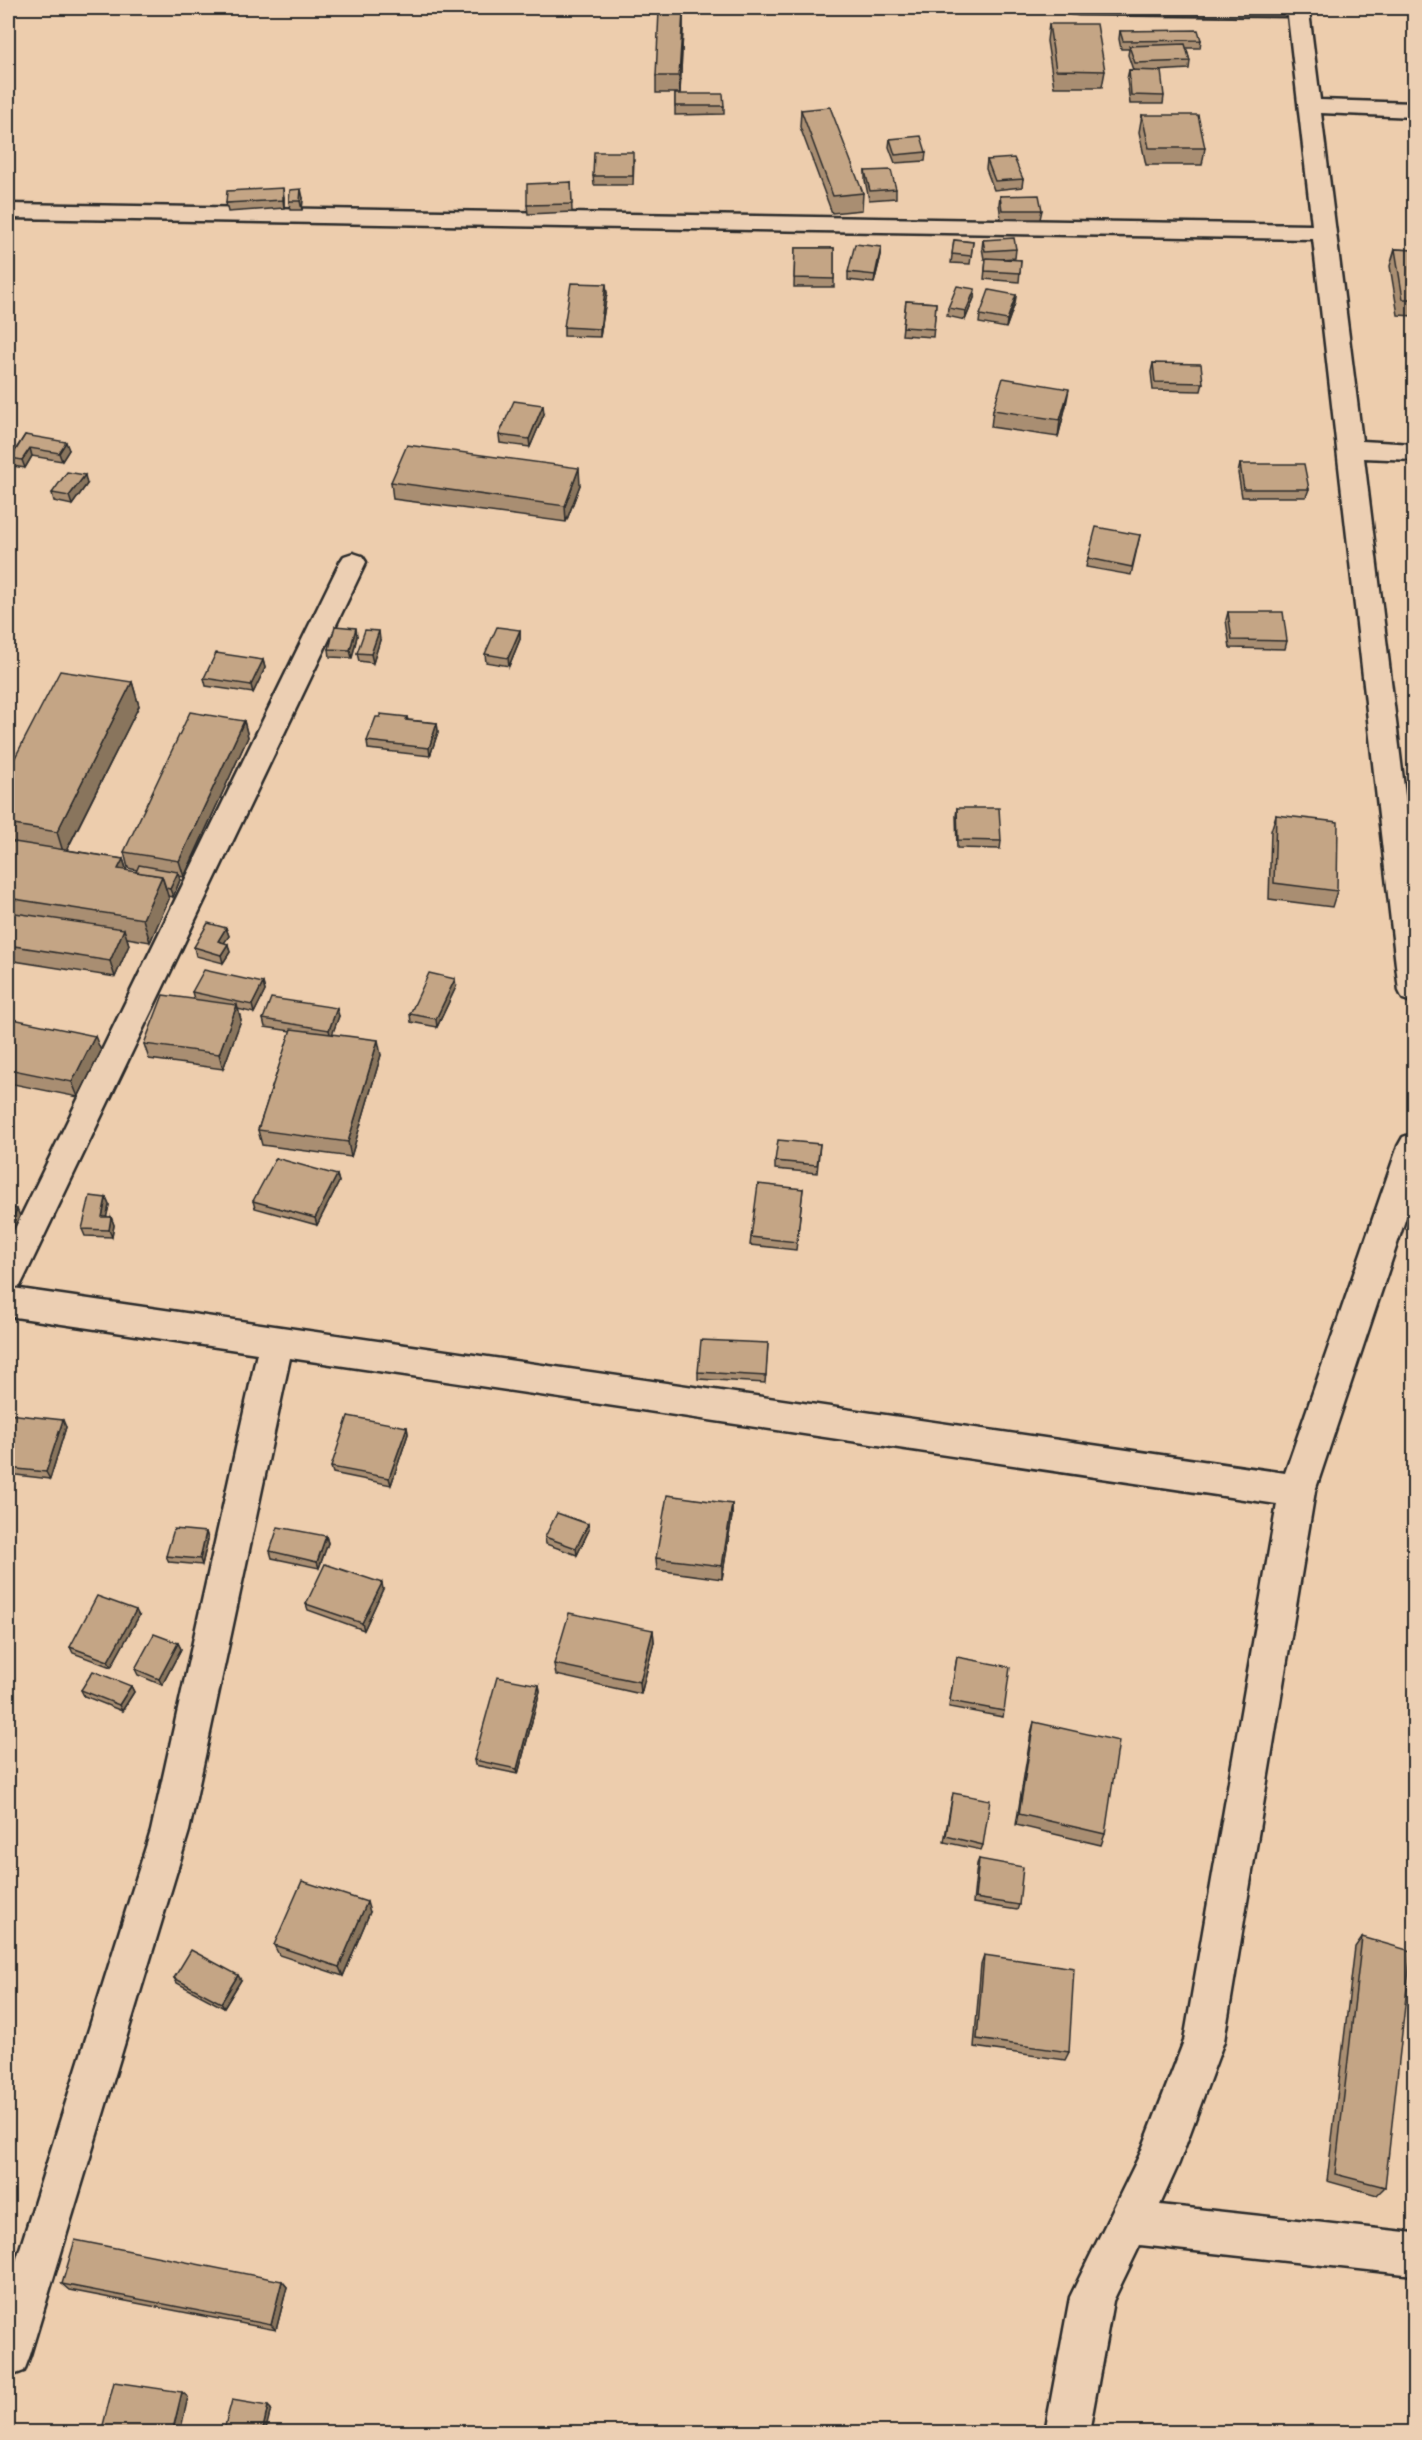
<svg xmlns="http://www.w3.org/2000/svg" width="1422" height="2440" font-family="Mynerve,sans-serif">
	<rect width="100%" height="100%" fill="#edcdad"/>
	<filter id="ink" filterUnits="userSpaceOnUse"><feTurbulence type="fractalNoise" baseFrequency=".0167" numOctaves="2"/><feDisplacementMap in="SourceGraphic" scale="12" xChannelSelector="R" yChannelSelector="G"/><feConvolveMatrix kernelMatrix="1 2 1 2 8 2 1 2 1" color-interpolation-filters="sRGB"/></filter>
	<g filter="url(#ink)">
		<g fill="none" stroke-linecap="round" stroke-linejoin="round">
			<defs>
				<g id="minor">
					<path d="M1068,8h243l-2,4 11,88 94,3v14l-93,-4 41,328 52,3v16l-50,-2 50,412v133l-11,-4 -4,-8 -86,-752 -1305,-21v-14l1304,21 -24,-209 -209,-2 -8,-1z"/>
					<path d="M353,553l9,3 4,6 -341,714 -5,10 -7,2 1272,185 113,-327 5,-9 11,-4v60l-99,298 -91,550 -45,122 -19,42 254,28v42l-274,-30 -27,56 -24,131h-44l25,-135 71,-145 43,-111 93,-537 -987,-146 -101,473 -159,524 -6,16 -16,6v-90l143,-456 106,-478 -249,-37v-73l332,-681 4,-6z"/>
				</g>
			</defs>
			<!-- minor casing -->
			<use href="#minor" stroke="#2b2b2b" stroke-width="5"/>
			<!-- minor -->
			<use href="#minor" fill="#eccfb3" fill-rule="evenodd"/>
		</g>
		<!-- wall -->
		<g fill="#a98e72" stroke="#2b2b2b" stroke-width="1.5">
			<path d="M683,12v16l-3,65h-24v-17z"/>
			<path d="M1049,24l56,47 -3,16h-48l-7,-46z"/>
			<path d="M1120,31l81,9 -1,8h-14l4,13 -1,8 -34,2 9,25 -1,8h-33l-3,-25 2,-9h4l-5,-15 1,-6h-8l-2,-10z"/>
			<path d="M675,94l49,12v8l-49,1z"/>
			<path d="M801,110l62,83 -1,17 -30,3 -32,-86z"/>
			<path d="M1142,115l63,33 -3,17h-56l-7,-33z"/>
			<path d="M890,139l36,13 -1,9 -30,2 -6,-16z"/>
			<path d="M634,160l-1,25h-39l-1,-9z"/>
			<path d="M987,160l36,19 -1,8 -28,3 -8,-21z"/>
			<path d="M865,171l31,18v9l-27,2 -4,-20z"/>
			<path d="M571,182l1,30 -44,2 -1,-9z"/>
			<path d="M1000,196l42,14 -2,9h-39l-2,-15z"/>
			<path d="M284,197v11l-56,4 -2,-9z"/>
			<path d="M303,198l-1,12h-12l-1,-9z"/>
			<path d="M954,240l19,2 -3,22 -19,-1z"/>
			<path d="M983,240l33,9 -1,9 -15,1 21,1 -2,22 -35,-3 2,-20h-2l-2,-11z"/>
			<path d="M881,247v8l-7,28 -26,-3v-8z"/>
			<path d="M795,248h39v39h-40z"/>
			<path d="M1395,249l19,1v66l-16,-1 -8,-49z"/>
			<path d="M607,293l-7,44 -36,-1v-9z"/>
			<path d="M1016,295l-1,8 -9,25 -27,-5 1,-8z"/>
			<path d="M974,298l-9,22 -18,-4 1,-8z"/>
			<path d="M906,301l30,2 -3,34 -31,-2z"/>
			<path d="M1153,363l50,20 -2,8 -48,-1 -2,-18z"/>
			<path d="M1066,405l-8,32 -67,-10 2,-17z"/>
			<path d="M544,414l-14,33 -30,-4 -1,-8z"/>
			<path d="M25,435l44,15 -7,11 -30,-5 -7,12 -12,-2 -1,-5 -4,5 3,-16 1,5z"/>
			<path d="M1240,464l69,25 -3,8h-64l-4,-24z"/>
			<path d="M391,482l189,3 -14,37 -173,-23z"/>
			<path d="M87,484l-15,21 -18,-4 -2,-8z"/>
			<path d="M1140,535l-9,40 -45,-8 2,-9z"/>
			<path d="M1228,612l59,29 -2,8 -55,-1 -4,-28z"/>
			<path d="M520,630v9l-11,27 -23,-4 -1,-8z"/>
			<path d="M357,636l-5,22 -22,-1 -1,-8z"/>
			<path d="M380,640l-7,23 -14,-2 -2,-8z"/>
			<path d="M263,660l2,8 -12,25 -47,-7 -2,-8z"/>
			<path d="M132,682l7,24 -72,144 56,9 4,12 9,1 1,-2 -9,-2 -4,-16 120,-131 4,16 -64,140 -5,-1 1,4 -7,17 -5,-1 1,3 -19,43 -23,-4 2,7 -14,32 -107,-17v-189z"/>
			<path d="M407,717l1,3 29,3 1,9 -8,24 -62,-7 -1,-8z"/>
			<path d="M957,808l44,33 -1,8 -43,-1 -1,-32z"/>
			<path d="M1276,815l61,76 -5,16 -63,-8 2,-68z"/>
			<path d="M226,928l3,8 -5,6 6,10 -7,11 -27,-7 -2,-9z"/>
			<path d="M263,983l2,8 -11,22 -16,-4 3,11 -18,49 -74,-10 -5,-15 50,-45 -2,-7z"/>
			<path d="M456,987l-19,40 -26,-5 -1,-8z"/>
			<path d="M339,1016l-7,18 49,21 -30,102 -89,-12 -4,-15 33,-99 -26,-4 -2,-8z"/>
			<path d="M8,1018l93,33 -23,46 -70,-14z"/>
			<path d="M820,1144l-3,29 -42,-4v-8z"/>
			<path d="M337,1175l2,7 -22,43 -62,-17 -2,-7z"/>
			<path d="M803,1189l-7,61 -46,-5 1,-8z"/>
			<path d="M106,1198l3,7 -3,12h5l3,8 -2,12 -27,-1 -3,-7z"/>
			<path d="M768,1343l-3,40 -67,-4v-7z"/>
			<path d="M8,1414l58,13 -16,52 -42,-5z"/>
			<path d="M407,1427l1,7 -17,51 -58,-12 -2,-6z"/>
			<path d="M732,1504v12l-10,63 -65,-9 -1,-12z"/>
			<path d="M588,1524l1,6 -12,25 -31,-11 -1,-7z"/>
			<path d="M206,1532l2,7 -6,26 -33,-3 -3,-6z"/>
			<path d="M326,1536l2,7 -9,25 -47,-10 -2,-7z"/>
			<path d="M383,1589l-19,41 -56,-20 -2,-6z"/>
			<path d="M139,1616l-28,51 -38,-14 -3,-6z"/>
			<path d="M653,1630l1,12 -13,52 -85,-19 -2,-11z"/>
			<path d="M178,1643l3,6 -19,36 -24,-10 -3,-6z"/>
			<path d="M957,1657l47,54 -1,6 -54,-10z"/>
			<path d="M539,1685l1,6 -22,83 -43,-9 -1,-5z"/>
			<path d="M131,1686l3,6 -12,19 -38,-15 -3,-6z"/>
			<path d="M1034,1722l71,112 -4,11 -85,-20 15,-92z"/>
			<path d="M952,1798l31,47 -2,5 -37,-8z"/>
			<path d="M979,1859l40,46 -2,5 -44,-7 4,-39z"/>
			<path d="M370,1912l-27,64 -64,-21 -5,-10z"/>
			<path d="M1362,1937l23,250 -8,8 -50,-14 28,-234z"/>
			<path d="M984,1955l85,97 -4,8 -91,-13 7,-83z"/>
			<path d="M174,1978l67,2 -17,28 -47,-25z"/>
			<path d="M282,2281l5,6 -11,43 -207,-40 -7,-6z"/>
		</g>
		<!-- shaded-wall -->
		<g fill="#89745d" stroke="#2b2b2b" stroke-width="1.5">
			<path d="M683,12v16l-3,65 -1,-17z"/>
			<path d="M283,188l1,9v11l-1,-8z"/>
			<path d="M301,189l2,9 -1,12 -2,-9z"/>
			<path d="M881,247v8l-7,28 1,-8z"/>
			<path d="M606,284l1,9 -7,44v-8z"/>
			<path d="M975,289l-1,9 -9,22 1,-9z"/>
			<path d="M1016,295l-1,8 -9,25 1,-8z"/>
			<path d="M1069,389l-3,16 -8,32 2,-17z"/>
			<path d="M543,405l1,9 -14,33 -1,-8z"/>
			<path d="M66,442l3,8 -7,11 -3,-8z"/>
			<path d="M30,448l2,8 -7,12 -3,-8z"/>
			<path d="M11,450l2,8h-2l1,3 -4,5v-12z"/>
			<path d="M579,468l1,17 -14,37 -1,-16z"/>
			<path d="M85,475l2,9 -15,21 -3,-9z"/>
			<path d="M356,628l1,8 -5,22 -2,-8z"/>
			<path d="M520,630v9l-11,27 -1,-8z"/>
			<path d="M379,631l1,9 -7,23 -2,-9z"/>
			<path d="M263,660l2,8 -12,25 -2,-8z"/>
			<path d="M132,682l7,24 -75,149 -7,-23z"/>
			<path d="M244,721l4,16 -64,140 -5,-16z"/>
			<path d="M437,723l1,9 -8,24 -1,-8z"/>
			<path d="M123,859l7,23 -12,-13z"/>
			<path d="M178,872l2,8 -7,17 -3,-8z"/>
			<path d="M162,876l7,23 -19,43 -7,-23z"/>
			<path d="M226,928l3,8 -9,13 -2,-8z"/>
			<path d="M124,929l5,16 -14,32 -5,-16z"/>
			<path d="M228,944l2,8 -7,11 -2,-8z"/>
			<path d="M455,979l1,8 -19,40 -1,-8z"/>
			<path d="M263,983l2,8 -11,22 -2,-8z"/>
			<path d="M237,1005l4,15 -18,49 -4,-15z"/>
			<path d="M337,1008l2,8 -8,22 -2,-8z"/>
			<path d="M95,1036l6,15 -23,46 -6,-15z"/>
			<path d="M378,1040l3,15 -30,102 -3,-15z"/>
			<path d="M337,1175l2,7 -22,43 -2,-7z"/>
			<path d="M106,1198l3,7 -4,19 -3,-7z"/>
			<path d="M17,1209l3,7 -11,22 -1,-4v-7z"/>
			<path d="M111,1217l3,8 -2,12 -3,-7z"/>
			<path d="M63,1420l3,7 -16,52 -4,-7z"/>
			<path d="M407,1427l1,7 -17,51 -2,-7z"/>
			<path d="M732,1504v12l-10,63v-13z"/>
			<path d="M588,1524l1,6 -12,25 -1,-7z"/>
			<path d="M206,1532l2,7 -6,26 -2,-6z"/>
			<path d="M326,1536l2,7 -9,25 -2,-6z"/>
			<path d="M382,1583l1,6 -19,41 -2,-7z"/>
			<path d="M136,1610l3,6 -28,51 -3,-6z"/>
			<path d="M653,1630l1,12 -13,52 -1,-12z"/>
			<path d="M178,1643l3,6 -19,36 -3,-6z"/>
			<path d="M539,1685l1,6 -22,83 -1,-5z"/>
			<path d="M131,1686l3,6 -12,19 -3,-6z"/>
			<path d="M367,1902l3,10 -27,64 -4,-9z"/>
			<path d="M238,1975l3,5 -17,28 -3,-5z"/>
			<path d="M282,2281l5,6 -11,43 -5,-5z"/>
			<path d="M182,2392l6,5 -8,36h-8z"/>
			<path d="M268,2406l3,3 -6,24h-3z"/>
		</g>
		<!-- building -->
		<g fill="#c4a585" stroke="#2b2b2b" stroke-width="1.5">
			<path d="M659,11l24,1 -4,64h-23z"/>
			<path d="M1049,24h48l8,47 -49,-1z"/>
			<path d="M1198,30l3,10 -78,1 -3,-10z"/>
			<path d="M1185,44l5,17 -55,2 -6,-17z"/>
			<path d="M1129,70l32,1 3,25 -33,-1z"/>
			<path d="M675,94h48l1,12h-49z"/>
			<path d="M830,107l33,86 -30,3 -32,-86z"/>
			<path d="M1142,115h56l7,33h-56z"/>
			<path d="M921,136l5,16 -31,3 -5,-16z"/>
			<path d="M594,152h39v24h-40z"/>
			<path d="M1014,158l9,21 -28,2 -8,-21z"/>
			<path d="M891,170l5,19 -26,2 -5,-20z"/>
			<path d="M571,182l1,22 -45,1v-21z"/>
			<path d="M283,188v12l-57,3 1,-12z"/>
			<path d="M301,189l-1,12h-11l1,-11z"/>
			<path d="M1039,195l3,15h-40l-2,-14z"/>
			<path d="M1014,238l2,11 -31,2 -2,-11z"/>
			<path d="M954,240l19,2 -2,14 -19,-2z"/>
			<path d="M855,244l26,3 -6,28 -27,-3z"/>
			<path d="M795,248h39v31l-40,-1z"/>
			<path d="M1395,249l19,1v49h-11z"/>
			<path d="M986,258l35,2 -1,13 -35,-2z"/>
			<path d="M571,283l35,1 -6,45 -36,-2z"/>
			<path d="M957,286l18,3 -9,22 -18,-3z"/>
			<path d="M989,290l27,5 -9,25 -27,-5z"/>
			<path d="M906,301l30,2 -2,26 -31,-2z"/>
			<path d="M1153,363l48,1 2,19 -48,-1z"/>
			<path d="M1003,378l66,11 -9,31 -67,-10z"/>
			<path d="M514,401l29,4 -14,34 -30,-4z"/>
			<path d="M25,435l41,7 -7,11 -29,-5 -8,12 -11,-2z"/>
			<path d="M407,445l172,23 -14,38 -174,-24z"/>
			<path d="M1240,464h64l5,25h-65z"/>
			<path d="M67,472l18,3 -16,21 -17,-3z"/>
			<path d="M1096,527l44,8 -8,32 -44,-9z"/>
			<path d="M1228,612h55l4,29 -55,-1z"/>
			<path d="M335,626l21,2 -6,22 -21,-1z"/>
			<path d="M497,627l23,3 -12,28 -23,-4z"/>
			<path d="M365,630l14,1 -8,23 -14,-1z"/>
			<path d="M216,653l47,7 -12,25 -47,-7z"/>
			<path d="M60,671l72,11 -75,150 -49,-8v-53z"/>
			<path d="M190,712l54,9 -65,140 -55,-9z"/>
			<path d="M380,714l27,3 -1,3 31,3 -8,25 -62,-7 9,-24h4z"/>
			<path d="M957,808h42l2,33 -43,-1z"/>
			<path d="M1276,815l62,7 -1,69 -63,-8z"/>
			<path d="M8,841l115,18 -5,10 44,7 -19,43 -135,-21z"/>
			<path d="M139,865l39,7 -8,17 -4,-1 -4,-12 -26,-4z"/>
			<path d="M8,912l116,17 -14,32 -102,-16z"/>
			<path d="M208,923l18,5 -8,13 10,3 -7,11 -27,-8z"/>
			<path d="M204,970l59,13 -11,22 -60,-13z"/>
			<path d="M429,973l26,6 -19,40 -26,-5z"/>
			<path d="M163,995l74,10 -18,49 -75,-10z"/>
			<path d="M271,998l66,10 -8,22 -66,-11z"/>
			<path d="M8,1018l87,18 -23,46 -64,-13z"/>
			<path d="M291,1029l87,11 -30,102 -90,-12z"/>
			<path d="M778,1140l42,4 -3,21 -42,-4z"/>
			<path d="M276,1158l61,17 -22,43 -62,-17z"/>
			<path d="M758,1184l45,5 -6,53 -46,-5z"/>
			<path d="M90,1196l16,2 -4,19h9l-2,13 -27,-1z"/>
			<path d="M8,1207l9,2 -9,18z"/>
			<path d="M701,1340l67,3 -2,33 -68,-4z"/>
			<path d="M8,1414l55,6 -17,52 -38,-4z"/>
			<path d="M348,1416l59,11 -18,51 -58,-11z"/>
			<path d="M667,1495l65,9 -10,62 -66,-8z"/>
			<path d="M557,1513l31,11 -12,24 -31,-11z"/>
			<path d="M278,1527l48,9 -9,26 -47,-11z"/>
			<path d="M174,1529l32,3 -6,27 -34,-3z"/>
			<path d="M325,1564l57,19 -20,40 -56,-19z"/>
			<path d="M97,1596l39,14 -28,51 -38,-14z"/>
			<path d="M569,1613l84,17 -13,52 -86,-18z"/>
			<path d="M154,1634l24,9 -19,36 -24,-10z"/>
			<path d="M957,1657l53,10 -6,44 -54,-10z"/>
			<path d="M93,1671l38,15 -12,19 -38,-15z"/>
			<path d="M497,1677l42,8 -22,84 -43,-9z"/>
			<path d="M1034,1722l85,19 -14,93 -86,-20z"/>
			<path d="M953,1793l37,7 -7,45 -37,-9z"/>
			<path d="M979,1859l44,8 -4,38 -44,-7z"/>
			<path d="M302,1881l65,21 -28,65 -65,-22z"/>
			<path d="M1362,1937l49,14 -26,236 -50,-13z"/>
			<path d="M191,1950l47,25 -17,28 -47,-25z"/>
			<path d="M984,1955l90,13 -5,84 -92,-13z"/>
			<path d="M75,2240l207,41 -11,44 -209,-41z"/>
			<path d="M114,2382l68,10 -10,41h-71z"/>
			<path d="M232,2400l36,6 -6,27h-39z"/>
		</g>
	</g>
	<!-- margin -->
	<rect width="1422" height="2440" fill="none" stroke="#eccfb3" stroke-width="30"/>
	<rect x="15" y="15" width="1392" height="2410" fill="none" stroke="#2b2b2b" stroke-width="2" filter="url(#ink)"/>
</svg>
